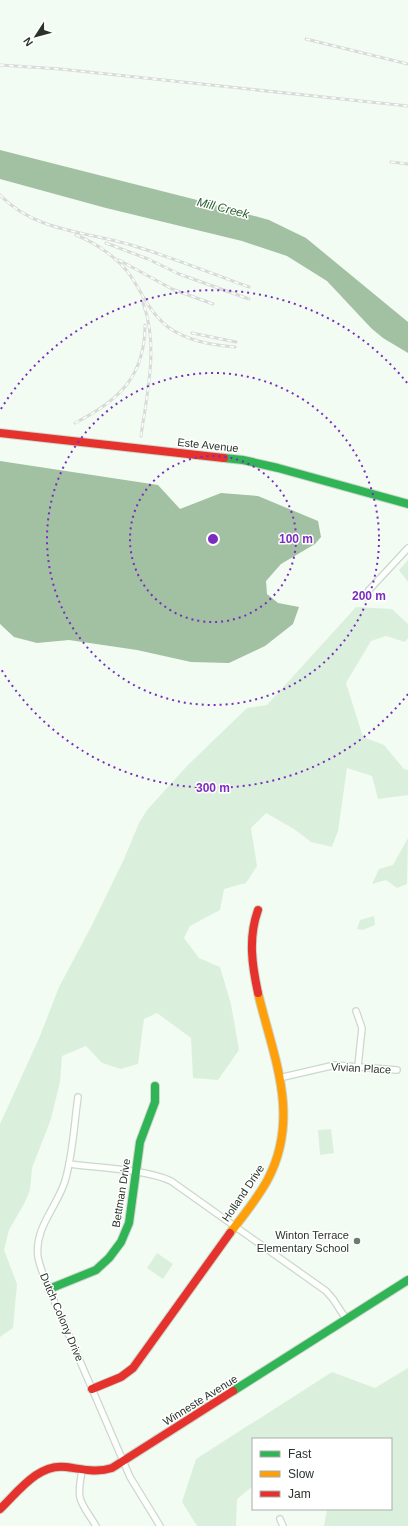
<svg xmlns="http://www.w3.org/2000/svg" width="408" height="1526" font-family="Arial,sans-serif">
	<rect width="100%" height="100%" fill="#f2fcf2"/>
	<!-- green -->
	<g fill="#dbf0dc">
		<path d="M408,560v22l-9,-12z"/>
		<path d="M356,607l36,2 16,15v14l-3,4 -19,-6 -15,5 -25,42 17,54 21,8 20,24 4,1v25l-30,4 -6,-23 -25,-8 -9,63 -6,16 -21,-5 -17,-13 -28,-16 -15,15 6,38 -11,17 -22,6 -4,21 -30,16 -6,12 15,20 21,9 11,37 8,46 -21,30 -25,-2 -2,-40 -34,-25 -13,6 -6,45 -17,5 -19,-6 -16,-17 -24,10 -2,26 -9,37 -19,49 -2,22 -6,14 -15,26 -5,20 13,34 -4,44 -13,9v-213l40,-88 19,-49 32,-60 33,-68 15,-36 8,-13 40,-44 60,-58 20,-3z"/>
		<path d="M408,838l-1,46 -10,4 -11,-8 -14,4 7,-15 14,-4z"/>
		<path d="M374,916l1,9 -12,5 -6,-1 3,-9z"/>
		<path d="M331,1129l3,24 -14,2 -2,-25z"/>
		<path d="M157,1253l16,11 -10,15 -16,-11z"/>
		<path d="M408,1368v158h-84l3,-17h64v-70h-138v47l-16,13 -1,27h-39l-15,-24 14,-43 136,-87 43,16z"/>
	</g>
	<!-- water -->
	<g fill="#a2c0a2">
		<path d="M0,150l197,50 72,20 37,18 102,84v31l-25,-15 -12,-10 -44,-47 -40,-25 -45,-15 -136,-33 -106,-29z"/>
		<path d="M0,461l158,24 22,24 41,-16 37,3 60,25 3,16 -6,7 -34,20 -15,17 1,13 11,9 21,4 -6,17 -28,22 -36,17 -38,-1 -54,-12 -68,-10 -32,3 -23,-6 -14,-13z"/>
	</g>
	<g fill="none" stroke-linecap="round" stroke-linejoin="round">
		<defs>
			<g id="street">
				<path d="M365,597l4,-7 39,-42"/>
				<path d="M356,1011l6,17 -4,38"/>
				<path d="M279,1078l56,-13 62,5"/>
				<path d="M78,1097c-4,28 -5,57 -13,84 -8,26 -31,47 -27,76 2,11 7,22 11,32l81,188 30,49"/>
				<path d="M69,1164c30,4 76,5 102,17l155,110 7,8 13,20"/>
				<path d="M82,1471c-6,31 -2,29 14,55"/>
				<path d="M280,1519l3,7"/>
			</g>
			<g id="fast">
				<path d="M224,458l19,2 35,8 130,36"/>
				<path d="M49,1289l47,-19 13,-12 12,-16 8,-19 11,-81 15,-40v-16"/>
				<path d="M233,1391l175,-111"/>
			</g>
			<path id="slow" d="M230,1233c13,-17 28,-35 38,-54 33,-63 5,-123 -10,-186"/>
			<g id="jam">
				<path d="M0,433l224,25"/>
				<path d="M258,910c-10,28 -6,55 0,83"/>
				<path d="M92,1389l29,-12 12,-9 97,-135"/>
				<path d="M0,1509c18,-17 38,-46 66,-42 16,2 30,6 46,1l121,-77"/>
			</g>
		</defs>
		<!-- street casing -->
		<use href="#street" stroke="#cdd7cd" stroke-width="8"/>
		<!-- fast casing -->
		<use href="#fast" stroke="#cdd7cd" stroke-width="10"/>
		<!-- slow casing -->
		<use href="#slow" stroke="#cdd7cd" stroke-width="10"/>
		<!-- jam casing -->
		<use href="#jam" stroke="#cdd7cd" stroke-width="10"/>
		<!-- street -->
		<use href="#street" stroke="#fdfffd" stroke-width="5.5"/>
		<!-- fast -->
		<use href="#fast" stroke="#30b455" stroke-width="8"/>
		<!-- slow -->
		<use href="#slow" stroke="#ff9f0a" stroke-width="8"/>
		<!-- jam -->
		<use href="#jam" stroke="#e5322d" stroke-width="8"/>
		<defs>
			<g id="rail">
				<path d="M306,39l102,25"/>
				<path d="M0,65l60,4 348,37"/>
				<path d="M391,162l17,2"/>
				<path d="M0,195c36,37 85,36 131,50 40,12 79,28 118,42"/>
				<path d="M76,235c20,8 42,23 54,40 12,18 20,38 38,52 19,14 44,18 67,20"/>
				<path d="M106,243l42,16 31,15 70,25"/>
				<path d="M119,260l53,29 41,15"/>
				<path d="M192,333l44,9"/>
				<path d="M75,423c43,-22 70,-46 70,-98"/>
				<path d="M141,436c6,-43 18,-91 2,-133"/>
			</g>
		</defs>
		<!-- rail casing -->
		<use href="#rail" stroke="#d8dbd8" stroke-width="3"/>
		<!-- rail -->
		<use href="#rail" stroke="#fff" stroke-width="1.5" stroke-dasharray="4.5" stroke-linecap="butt"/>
	</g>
	<!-- distance rings -->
	<g fill="none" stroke="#7b2cbf" stroke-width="2" stroke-dasharray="2 4">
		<circle cx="213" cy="539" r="83"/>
		<circle cx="213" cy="539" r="166"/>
		<path d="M408 694A249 249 0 0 1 1 669M1 409A249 249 0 0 1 408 384"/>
	</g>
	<!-- markers -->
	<circle fill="#6f7970" stroke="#fff" stroke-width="1.5" cx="357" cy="1241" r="4"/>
	<g text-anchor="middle" stroke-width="3" stroke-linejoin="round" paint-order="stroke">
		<!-- street labels -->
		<g font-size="11" fill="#29332a" stroke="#fff">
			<text transform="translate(208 445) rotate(6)" y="4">Este Avenue</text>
			<text transform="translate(361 1068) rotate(3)" y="4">Vivian Place</text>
			<text transform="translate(121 1193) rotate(-81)" y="4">Bettman Drive</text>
			<text transform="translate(243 1193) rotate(-56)" y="4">Holland Drive</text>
			<text transform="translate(62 1317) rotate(67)" y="4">Dutch Colony Drive</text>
			<text transform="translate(200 1400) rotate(-32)" y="4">Winneste Avenue</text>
		</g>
		<!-- poi labels -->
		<g font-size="11" fill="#29332a" stroke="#fff" text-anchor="end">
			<text x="349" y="1239">Winton Terrace<tspan x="349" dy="13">Elementary School</tspan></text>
		</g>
		<!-- water labels -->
		<g font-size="12" font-style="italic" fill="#255d2b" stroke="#fff">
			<text transform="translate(223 208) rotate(14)" y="4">Mill Creek</text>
		</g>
	</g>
	<circle cx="213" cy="539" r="6" fill="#7b2cbf" stroke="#fff" stroke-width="2"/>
	<g font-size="12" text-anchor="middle" font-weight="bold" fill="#7b2cbf" stroke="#fff" stroke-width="3" stroke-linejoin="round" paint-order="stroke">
		<text x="296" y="543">100 m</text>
		<text x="369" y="600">200 m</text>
		<text x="213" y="792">300 m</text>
	</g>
	<!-- legend -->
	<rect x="252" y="1438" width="140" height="72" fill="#ffffff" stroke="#a9adaa"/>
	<rect x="260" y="1451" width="20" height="6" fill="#30b455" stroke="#a9adaa"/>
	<text x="288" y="1458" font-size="12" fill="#29332a">Fast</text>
	<rect x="260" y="1471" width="20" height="6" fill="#ff9f0a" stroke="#a9adaa"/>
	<text x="288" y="1478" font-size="12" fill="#29332a">Slow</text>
	<rect x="260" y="1491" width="20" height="6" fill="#e5322d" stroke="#a9adaa"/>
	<text x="288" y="1498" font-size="12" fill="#29332a">Jam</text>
	<!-- north arrow -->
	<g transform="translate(36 36) rotate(234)" stroke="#ffffff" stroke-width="3" paint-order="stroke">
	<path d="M0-3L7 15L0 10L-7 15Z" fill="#29332a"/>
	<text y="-6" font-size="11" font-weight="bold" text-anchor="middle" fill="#29332a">N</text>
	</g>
</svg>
